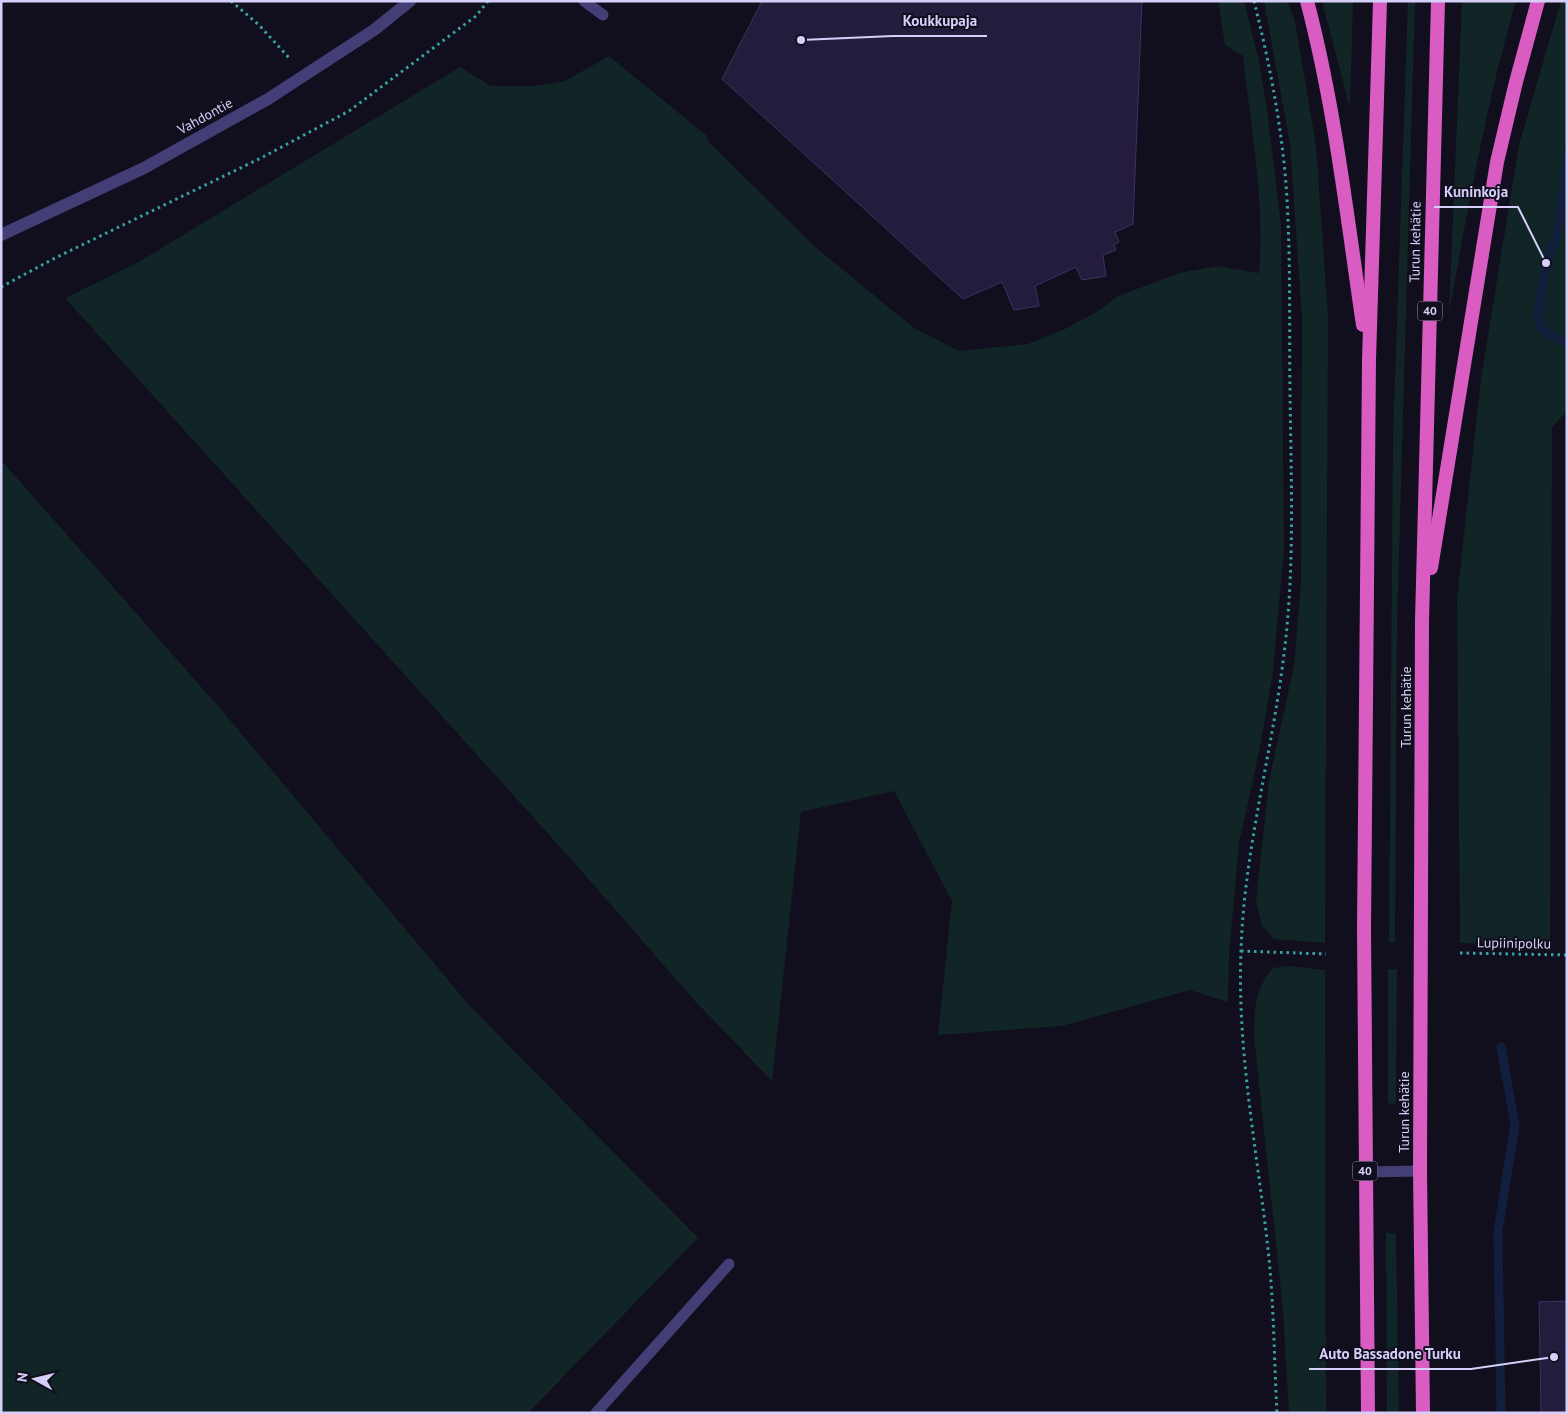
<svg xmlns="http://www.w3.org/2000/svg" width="1568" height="1414" font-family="'PT Sans',sans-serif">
	<rect width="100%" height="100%" fill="#110e1d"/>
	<!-- green -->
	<g fill="#122526">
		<path d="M1218,1h26l14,56 9,52 14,116 3,325 -12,129 -14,78 -19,86 -10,112 -1,47 -38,-12 -128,36 -124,9 14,-134 -58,-110 -93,21 -29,269 -78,-81 -116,-133 -513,-569 72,-35 323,-196 31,19h43l31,-5 44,-25 98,80 2,6 105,104 100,82 45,23 69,-7 37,-15 35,-19 16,-13 63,-24 39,-7 41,7c6,-72 -8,-145 -16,-217l-18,-11z"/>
		<path d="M1264,1h23l8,20 21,124 12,172 -3,626 -51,-4 -12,-13 -6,-24 13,-121 25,-115 7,-82 1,-266 -12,-174z"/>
		<path d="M1322,1h31l-3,107z"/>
		<path d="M1408,1h7l-18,622 -2,319h-6l4,-504z"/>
		<path d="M1462,1h54c-30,102 -48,208 -67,312z"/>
		<path d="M1561,1h6v139l-4,14 4,-10v267l-15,16 -2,518 -90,-2 -3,-344 24,-220 38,-234z"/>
		<path d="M1,460l217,246 251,299 229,233 -170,175h-527z"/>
		<path d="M1289,966l36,4 1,443h-37l-6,-103 -29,-274c1,-28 0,-46 19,-68z"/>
		<path d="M1388,969h9l-1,133 -4,3 -4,-3z"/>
		<path d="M1386,1232l10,2 3,179h-12z"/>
	</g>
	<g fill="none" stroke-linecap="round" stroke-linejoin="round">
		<!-- stream -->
		<g stroke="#111f3d" stroke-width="9">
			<path d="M1564,342l-23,-13 -3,-13 3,-21 5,-32 11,-27 10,-78"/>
			<path d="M1501,1413l-3,-182 17,-106 -14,-78"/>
		</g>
	</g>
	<!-- building -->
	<g fill="#241c3c" stroke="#3e3065">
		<path d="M762,1h380l-9,223 -18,8 4,10 -5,3 2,5 -13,5 3,21 -24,4 -6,-13 -41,19 4,20 -25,4 -12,-28 -39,17 -241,-220z"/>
		<path d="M1567,1301v112h-26l-2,-111z"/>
	</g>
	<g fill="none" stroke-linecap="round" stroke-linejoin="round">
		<!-- path -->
		<g stroke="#39a2a3" stroke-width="3" stroke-dasharray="2.5 4" stroke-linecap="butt">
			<path d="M231,1l28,24 32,35"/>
			<path d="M1254,1c15,60 27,121 32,183 5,69 3,138 4,207 1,88 5,176 -6,263 -12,100 -40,196 -43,297 -4,100 16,199 27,298 6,54 6,109 9,164"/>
			<path d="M1,287l54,-29 206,-100 88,-47 127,-95 12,-15"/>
			<path d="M1241,951l85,3"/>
			<path d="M1460,953l107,2"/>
		</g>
		<!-- service -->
		<g stroke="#443e77" stroke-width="11">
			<path d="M584,1l19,14"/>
			<path d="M1365,1172l55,-1"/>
			<path d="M596,1413l133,-149"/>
		</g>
		<!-- tertiary -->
		<path stroke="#443e77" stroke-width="12" d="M1,235l143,-67 124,-69 106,-69 36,-29"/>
		<!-- trunk -->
		<g stroke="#d85cc1" stroke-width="14">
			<path d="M1307,1c28,106 40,216 56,324"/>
			<path d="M1431,568l66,-406 19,-80 22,-81"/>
			<path d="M1368,1413l-4,-484 5,-569 11,-359"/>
			<path d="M1423,1413l-3,-242 2,-550 16,-620"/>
		</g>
	</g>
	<g text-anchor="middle" stroke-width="4" stroke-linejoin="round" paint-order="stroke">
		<!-- shield labels -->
		<g fill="#110e1d" stroke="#9b95b8" stroke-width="1">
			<rect x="1417.5" y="301.5" width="25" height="19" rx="4"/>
			<rect x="1352.5" y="1161.5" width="25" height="19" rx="4"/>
		</g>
		<g font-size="12" font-weight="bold" fill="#d6cffa">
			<text x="1430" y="315">40</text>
			<text x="1365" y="1175">40</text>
		</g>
		<!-- street labels -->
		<g font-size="14" fill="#d6cffa" stroke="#110e1d">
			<text transform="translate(205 116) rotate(-29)" y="5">Vahdontie</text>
			<text transform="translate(1415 242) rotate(-89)" y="5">Turun kehätie</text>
			<text transform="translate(1406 707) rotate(-90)" y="5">Turun kehätie</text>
			<text transform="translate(1514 943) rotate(1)" y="5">Lupiinipolku</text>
			<text transform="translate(1404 1112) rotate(-90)" y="5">Turun kehätie</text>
		</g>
	</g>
	<!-- callouts -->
	<path fill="none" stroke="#d6cffa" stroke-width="2" d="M801 40L893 36H987M1546 263L1518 207H1434M1554 1357L1471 1369H1309"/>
	<g fill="#d6cffa" stroke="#110e1d" stroke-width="2">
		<circle cx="801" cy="40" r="5"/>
		<circle cx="1546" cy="263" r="5"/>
		<circle cx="1554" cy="1357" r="5"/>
	</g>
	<g font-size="15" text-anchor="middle" font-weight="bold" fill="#d6cffa" stroke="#110e1d" stroke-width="4" stroke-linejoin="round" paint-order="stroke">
		<text x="940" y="26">Koukkupaja</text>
		<text x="1476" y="197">Kuninkoja</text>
		<text x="1390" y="1359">Auto Bassadone Turku</text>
	</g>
	<!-- border -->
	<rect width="1568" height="1414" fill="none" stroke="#d6cffa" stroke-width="5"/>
	<!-- north arrow -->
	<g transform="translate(35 1379) rotate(278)" stroke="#110e1d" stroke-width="4" paint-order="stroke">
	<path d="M0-4L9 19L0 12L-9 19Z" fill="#d6cffa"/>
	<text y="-8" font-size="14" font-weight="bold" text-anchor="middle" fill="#d6cffa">N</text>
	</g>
</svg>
